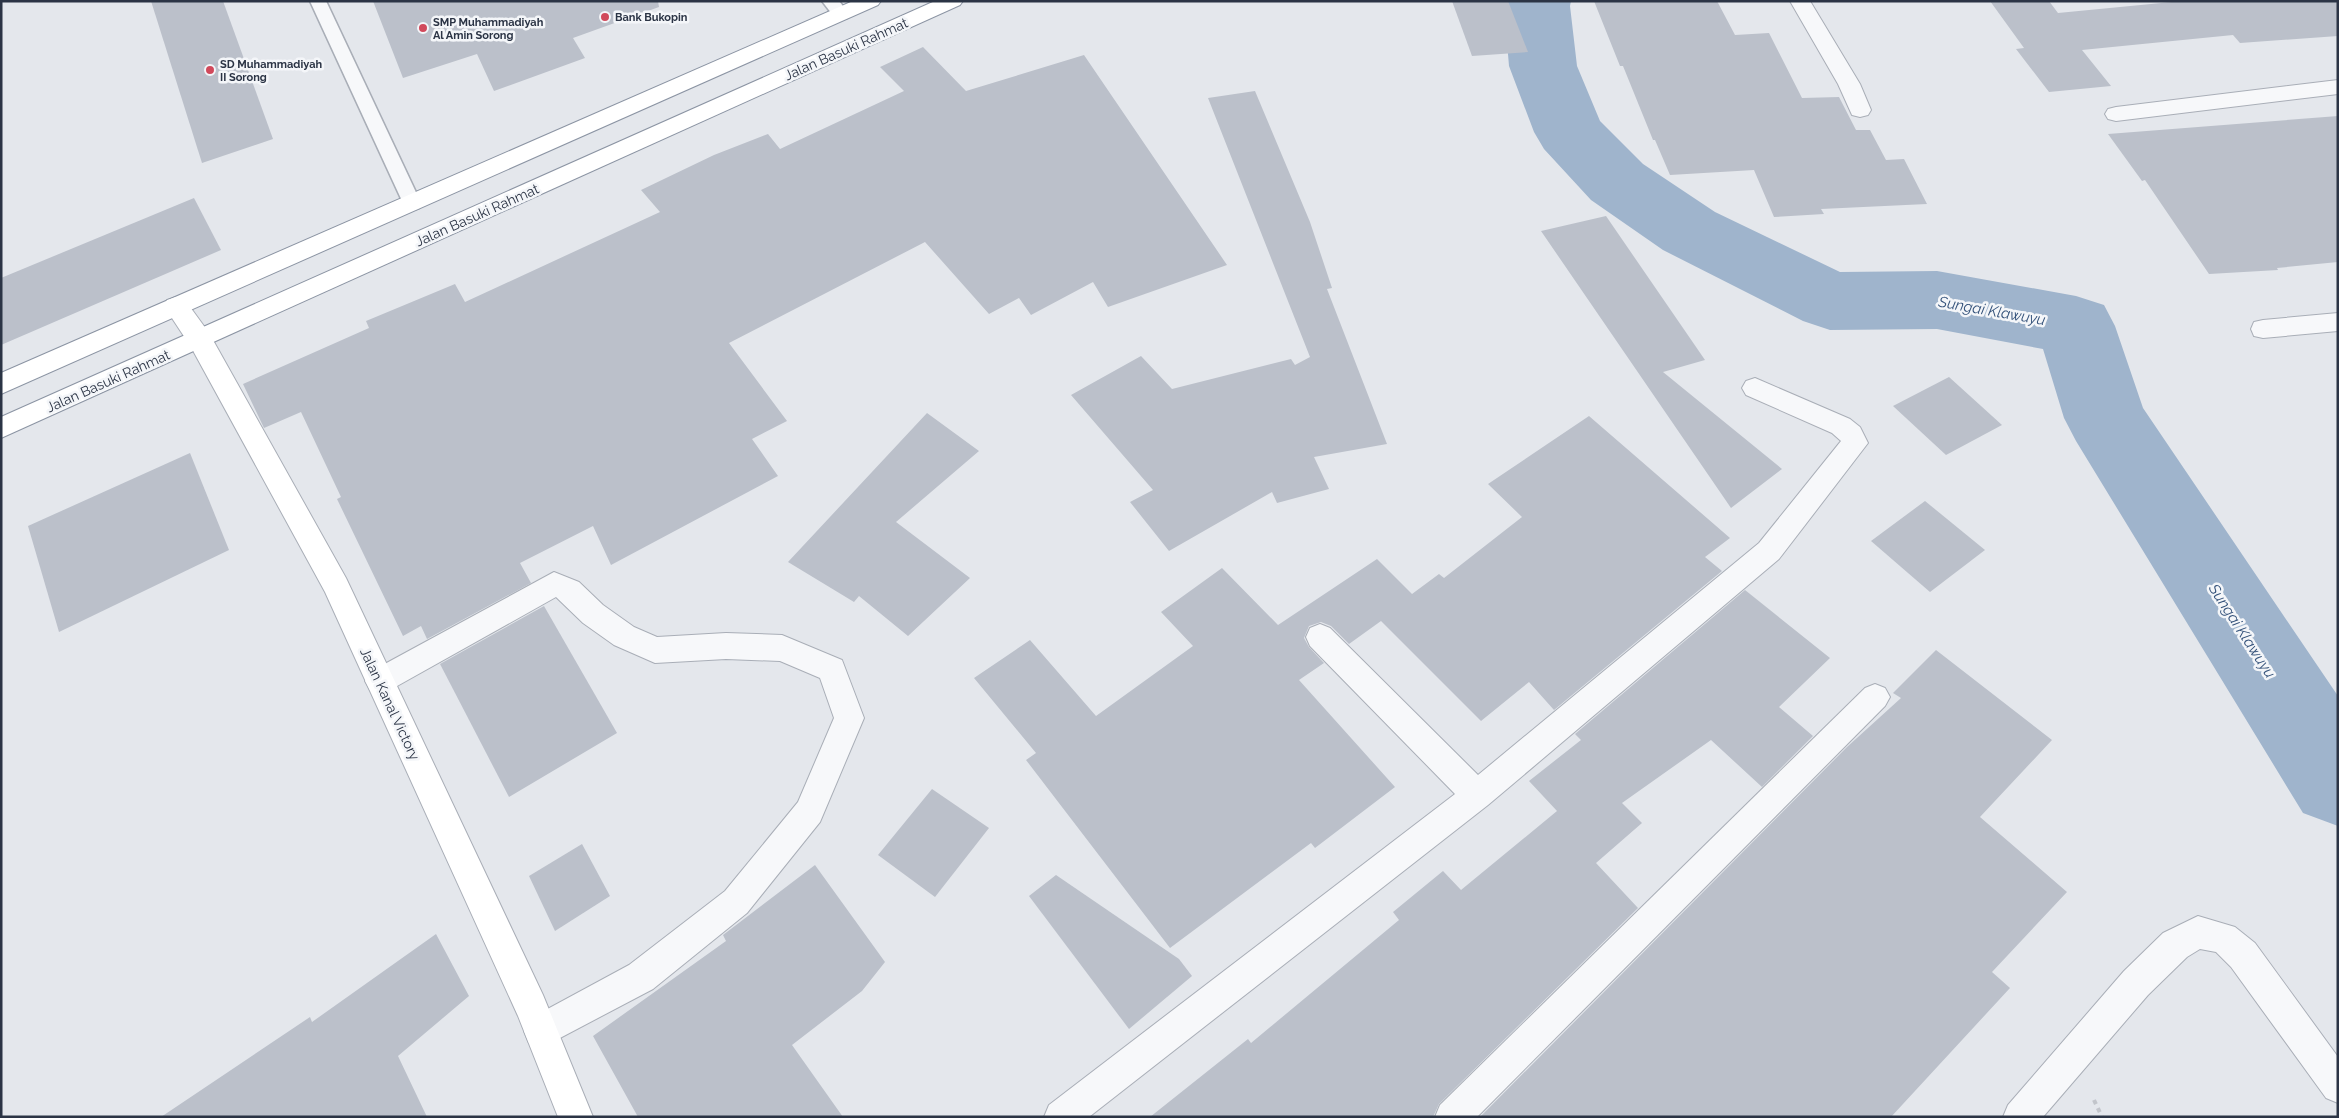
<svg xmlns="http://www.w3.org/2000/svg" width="2339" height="1118" font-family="Raleway,sans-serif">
	<rect width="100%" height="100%" fill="#e4e7ec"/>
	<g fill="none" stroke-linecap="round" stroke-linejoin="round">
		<!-- river -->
		<path fill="#9fb4cc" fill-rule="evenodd" d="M1506,1h65l-1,5 7,60 23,55 43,43 72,48 125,60 97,-1 139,25 28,9 11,21 28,82 195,288v130l-35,-13 -227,-372 -12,-23 -21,-69 -106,-20 -107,1 -27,-9 -140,-71 -72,-50 -47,-51 -10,-17 -25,-66 -5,-60z"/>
	</g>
	<!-- building -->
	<g fill="#bbc0ca">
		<path d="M151,1h72l50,138 -71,24z"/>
		<path d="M373,1h285l1,6 -86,31 12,20 -91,33 -17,-37 -74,24z"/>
		<path d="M1452,1h56l20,51 -56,4z"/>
		<path d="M1594,1h123l18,34 34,-2 33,65 37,-1 17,33h14l16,30 18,-1 23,45 -106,5 3,5 -50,3 -20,-47 -84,5 -15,-35h-2l-30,-74h-3z"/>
		<path d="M1990,1h59l9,12 124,-12h156v35l-98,7 -7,-8 -151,15 29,36 -62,6 -33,-43 8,-1z"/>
		<path d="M923,47l43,44 118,-36 143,210 -119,42 -15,-25 -62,33 -12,-17 -30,16 -64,-72 -196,101 58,78 -35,18 26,37 -167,89 -18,-39 -73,37 11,20 -104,56 -6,-13 -18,10 -66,-137 4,-2 -40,-85 -37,16 -21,-44 126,-56 -3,-7 89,-37 10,18 195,-90 -19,-22 73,-35 54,-21 12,15 124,-58 -24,-24z"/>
		<path d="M1255,91l55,131 22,66 -5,1 60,155 -73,13 15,32 -52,14 -5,-11 -103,59 -39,-49 23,-12 -82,-95 70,-39 31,33 119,-30 4,6 15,-8 -102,-259z"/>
		<path d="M2338,116v146l-61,6 1,2 -69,4 -64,-94 -3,1 -34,-47z"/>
		<path d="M194,198l27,52 -220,95v-67z"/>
		<path d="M1606,216l99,144 -42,12 119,97 -51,39 -190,-277z"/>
		<path d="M1949,377l53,48 -56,30 -53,-49z"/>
		<path d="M927,413l52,38 -83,71 74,56 -62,58 -49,-40 -5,6 -66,-40z"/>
		<path d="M1589,416l141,122 -25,19 17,14 -168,139 -25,-28 -48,39 -100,-100 -32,23 -18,-18 -10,-4 -12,4 -5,12 5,9 15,16 -25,17 96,107 -80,61 -4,-5 -141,105 -144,-188 10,-7 -62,-75 56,-38 66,76 97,-70 -32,-34 61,-44 56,57 99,-66 35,35 27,-20 5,4 78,-61 -34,-33z"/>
		<path d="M190,453l39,97 -170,82 -31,-106z"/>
		<path d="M1925,501l60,49 -55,42 -59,-51z"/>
		<path d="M1745,590l85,68 -51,49 34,29 -51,51 -51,-47 -89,63 20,20 -46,40 42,45 -199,196 -6,13h-283l98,-78 3,4 148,-123 -6,-8 50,-41 18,19 96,-79 -28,-30 52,-41 -6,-6z"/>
		<path d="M544,606l73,127 -108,64 -69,-133z"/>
		<path d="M1936,650l116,90 -72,77 87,75 -75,80 18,16 -119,129h-411l367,-370 54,-49 -8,-5z"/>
		<path d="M932,789l57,39 -54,69 -57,-42z"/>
		<path d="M582,844l28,52 -55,35 -26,-55z"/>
		<path d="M815,865l70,97 -23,29 -70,54 51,72h-205l-45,-81 133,-95 -3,-6z"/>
		<path d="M1056,875l123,84 13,17 -63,53 -100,-133z"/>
		<path d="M436,934l33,62 -71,60 29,61h-266l149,-100 2,5z"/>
	</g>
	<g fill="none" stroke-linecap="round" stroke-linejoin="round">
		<defs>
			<g id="lane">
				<path d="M310,1h16l95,202 -2,5 -7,2 -7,-2 -2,-5z"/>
				<path d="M822,1h17l10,13 -2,4h-12z"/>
			</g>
			<g id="street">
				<path d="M1790,1h20l50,83 11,26 -3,5 -8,2 -8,-2 -14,-31z"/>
				<path d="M2338,80v14l-222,27 -8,-2 -3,-5 3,-5 8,-2z"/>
				<path d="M2338,313v18l-75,7 -9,-2 -3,-7 3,-7 9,-2z"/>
				<path d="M1755,378l95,41 10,8 8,16 -89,116 -291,246 -399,312h-45l5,-12 406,-311 -145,-148 -4,-9 4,-9 10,-4 10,4 148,147 281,-232 82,-102 -9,-8 -86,-38 -4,-7 4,-7z"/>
				<path d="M554,572l25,10 24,23 31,22 23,10 69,-4 56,2 60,25 22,58 -44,104 -73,91 -94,76 -112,59 -12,-5 -5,-12 5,-12 100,-54 96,-74 73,-89 36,-84 -14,-40 -40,-17 -54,-2 -71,4 -41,-18 -31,-22 -27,-26 -166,93 -10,4 -10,-4 -5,-9 5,-9z"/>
				<path d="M1875,684l10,4 5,9 -5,9 -408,411h-42l5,-12 425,-417z"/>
				<path d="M2198,916l37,11 20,16 83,114v46l-12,-5 -95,-131 -15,-15 -16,-3 -13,8 -39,38 -105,122h-40l5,-12 116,-134 39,-38z"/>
			</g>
			<path id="secondary" d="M176,297l9,3 24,33 137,245 197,417 50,122h-35l-40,-101 -193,-424 -134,-245 -27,-41 3,-6z"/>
			<g id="highway">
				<path d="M853,1h28l-3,4 -877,389v-21z"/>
				<path d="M935,1h28l-3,4 -959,433v-21z"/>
			</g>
		</defs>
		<!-- lane casing -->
		<use href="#lane" stroke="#a9aeb7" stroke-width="3"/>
		<!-- street casing -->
		<use href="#street" stroke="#a9aeb7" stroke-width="2"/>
		<!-- secondary casing -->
		<use href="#secondary" stroke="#a9aeb7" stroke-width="2"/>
		<!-- highway casing -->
		<use href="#highway" stroke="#8b94a3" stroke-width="2"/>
		<!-- path -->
		<path stroke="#c2c5cb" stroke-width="4" stroke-dasharray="4.5 4.5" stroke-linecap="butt" d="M2094,1100l8,17"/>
		<!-- lane -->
		<use href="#lane" fill="#f7f8fa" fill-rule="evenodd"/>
		<!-- street -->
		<use href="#street" fill="#f7f8fa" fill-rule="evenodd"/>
		<!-- secondary -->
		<use href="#secondary" fill="#fff" fill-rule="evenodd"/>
		<!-- highway -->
		<use href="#highway" fill="#fff" fill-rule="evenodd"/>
	</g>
	<!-- markers -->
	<g fill="#d1495b" stroke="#f4f6f9" stroke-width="2">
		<circle cx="605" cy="17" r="5"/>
		<circle cx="423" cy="28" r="5"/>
		<circle cx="210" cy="70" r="5"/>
	</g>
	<g text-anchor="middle" stroke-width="5" stroke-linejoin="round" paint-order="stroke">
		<!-- far-poi labels -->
		<g font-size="11" font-weight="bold" fill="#2b3445" stroke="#f4f6f9" text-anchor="start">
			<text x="615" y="21">Bank Bukopin</text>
			<text x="433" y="26">SMP Muhammadiyah<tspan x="433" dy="13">Al Amin Sorong</tspan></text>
			<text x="220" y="68">SD Muhammadiyah<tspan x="220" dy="13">II Sorong</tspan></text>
		</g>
		<!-- street labels -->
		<g font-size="14" fill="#2b3445" stroke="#f4f6f9">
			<text transform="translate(846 49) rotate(-24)" y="5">Jalan Basuki Rahmat</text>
			<text transform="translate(477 215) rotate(-24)" y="5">Jalan Basuki Rahmat</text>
			<text transform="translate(108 381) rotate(-24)" y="5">Jalan Basuki Rahmat</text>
			<text transform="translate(390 704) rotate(65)" y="5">Jalan Kanal Victory</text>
		</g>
		<!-- water labels -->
		<g font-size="15" font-style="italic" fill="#34527a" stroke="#f4f6f9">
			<text transform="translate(1992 311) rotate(10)" y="5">Sungai Klawuyu</text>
			<text transform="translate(2242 631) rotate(57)" y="5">Sungai Klawuyu</text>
		</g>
	</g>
	<!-- border -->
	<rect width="2339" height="1118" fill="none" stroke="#2b3445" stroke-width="5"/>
</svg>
